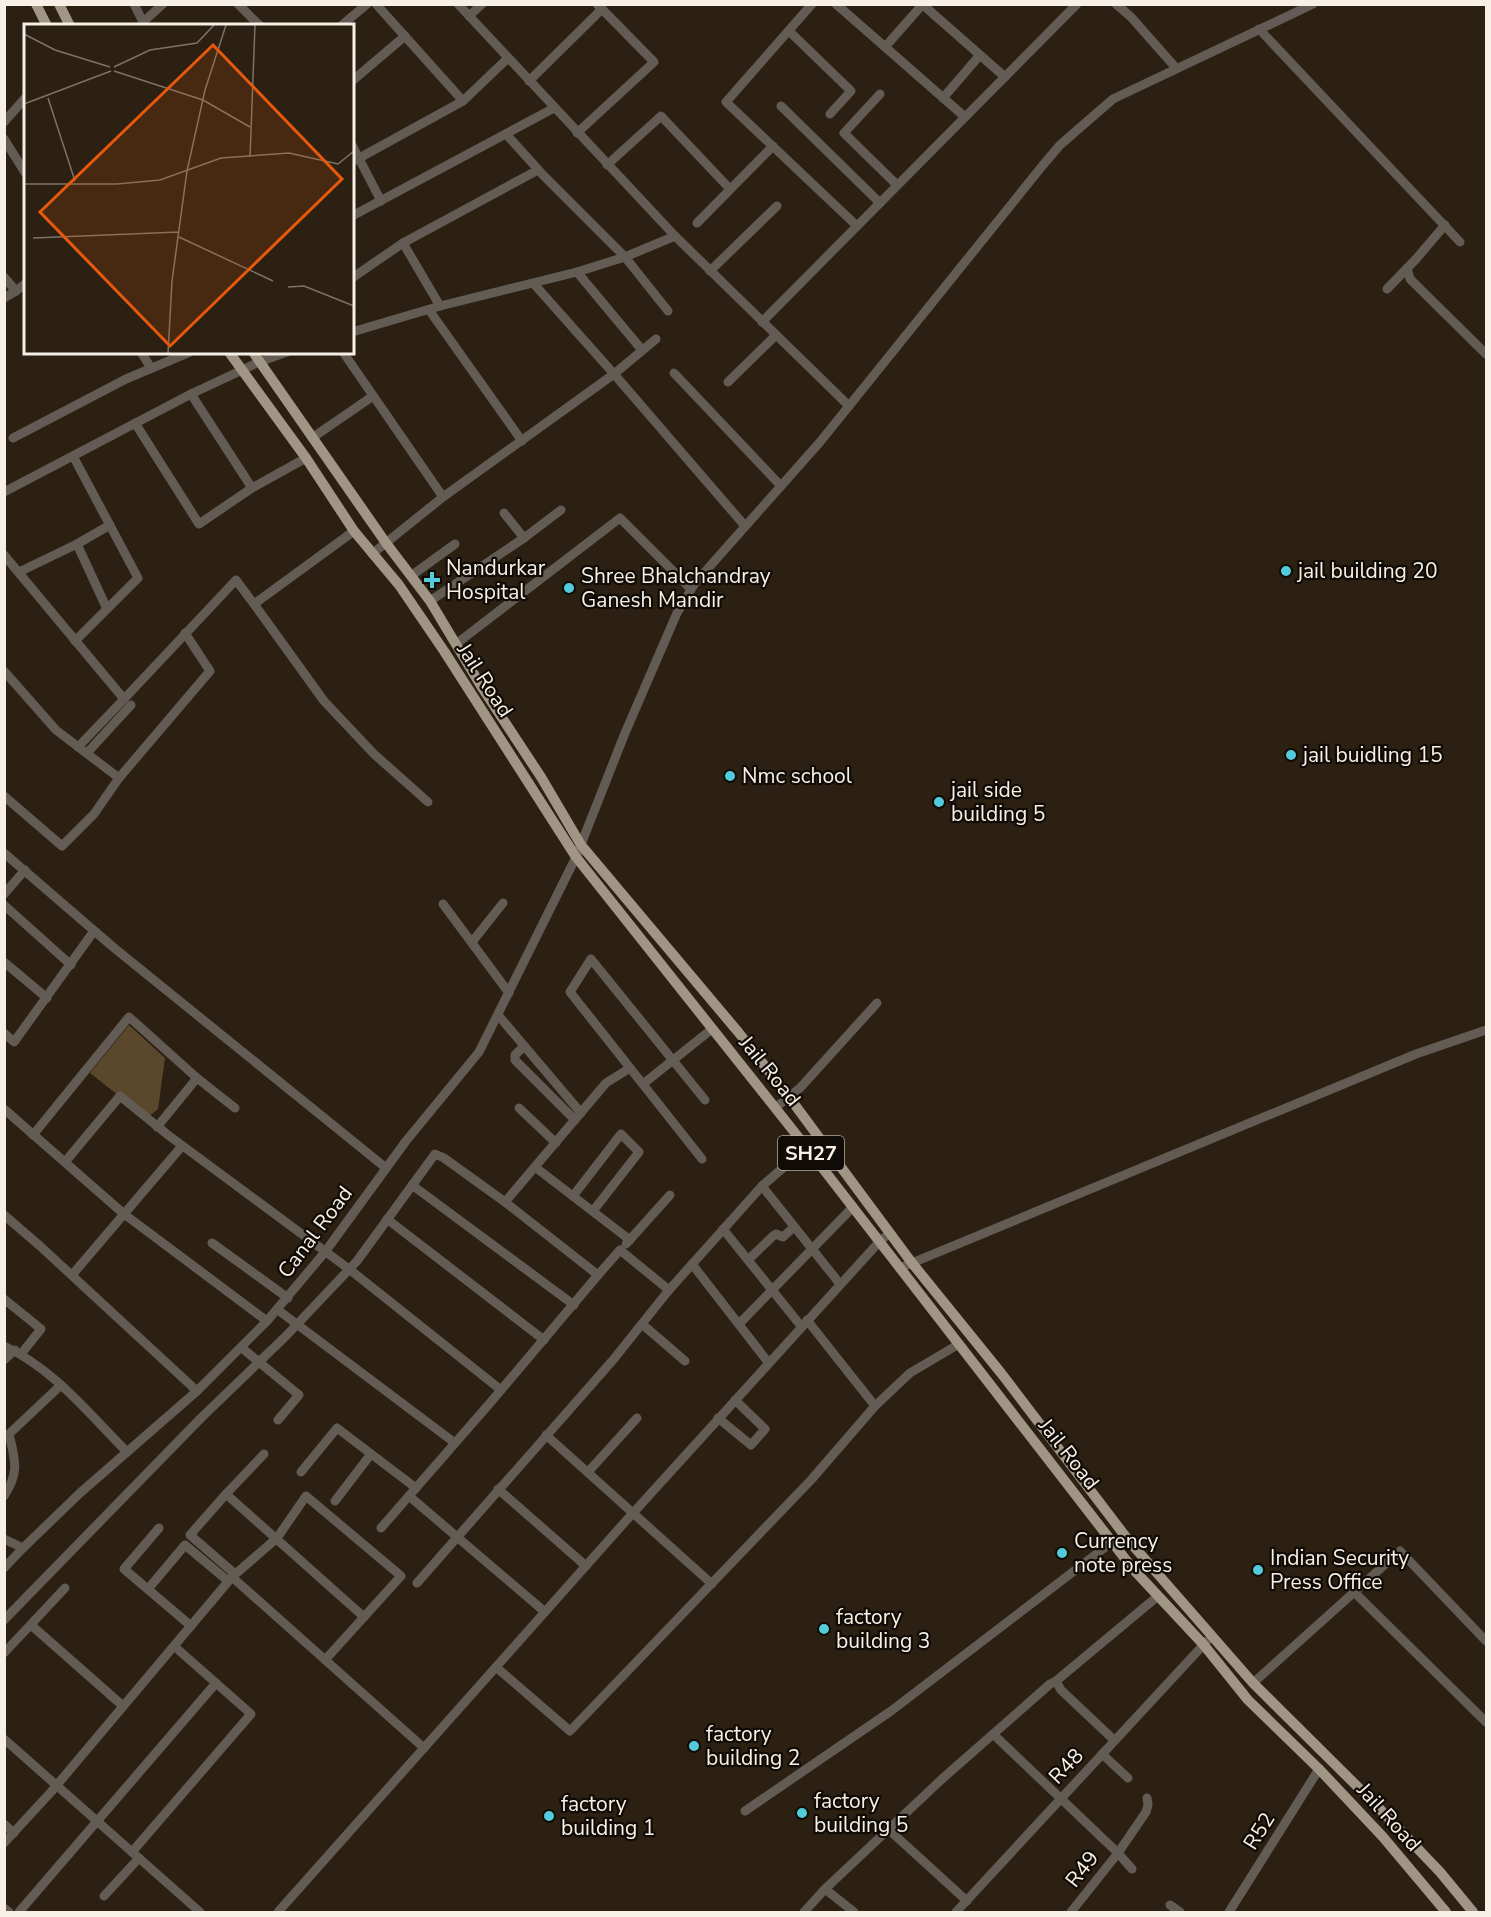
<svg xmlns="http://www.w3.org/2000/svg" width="1491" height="1917" font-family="'Nunito Sans',sans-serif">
	<rect width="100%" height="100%" fill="#2b2012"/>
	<!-- green -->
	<path fill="#5a472c" d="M129,1025l36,33 -7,51 -11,9 -57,-45z"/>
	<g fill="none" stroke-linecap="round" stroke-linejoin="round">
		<!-- minor -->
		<g stroke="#625c55" stroke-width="9">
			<path d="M134,4l11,22"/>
			<path d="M238,4l22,22"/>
			<path d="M458,4l217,232 174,170"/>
			<path d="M812,4l-86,98 131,124"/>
			<path d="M836,4l129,113"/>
			<path d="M922,4l83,73"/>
			<path d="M1116,4l15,13 45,51"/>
			<path d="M469,16l13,-12"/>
			<path d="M143,22l20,-18"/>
			<path d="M341,26l26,-22"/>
			<path d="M1259,29l201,213"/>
			<path d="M789,31l62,60 -21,23"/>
			<path d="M885,47l37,-42"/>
			<path d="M352,81l53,-45"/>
			<path d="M529,81l73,-72"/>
			<path d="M880,94l-36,39 53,52"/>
			<path d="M943,98l37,-43"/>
			<path d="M463,101l45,-43"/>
			<path d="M781,106l99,97"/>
			<path d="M4,122l22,-25"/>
			<path d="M577,133l77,-71 -57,-58"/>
			<path d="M506,134l38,42 81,81 43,54"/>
			<path d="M4,139l22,35"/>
			<path d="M352,145l29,56"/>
			<path d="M352,162l111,-61 -87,-97"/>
			<path d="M607,165l54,-49 69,73"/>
			<path d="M352,216l202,-108"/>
			<path d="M697,223l76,-77"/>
			<path d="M403,243l37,63"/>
			<path d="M1407,268l3,11 76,75"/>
			<path d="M710,271l67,-65"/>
			<path d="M577,272l65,78"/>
			<path d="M4,277l12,14 10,-8"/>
			<path d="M352,278l51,-35 135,-73"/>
			<path d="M1387,289l29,-30 29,-34"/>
			<path d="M4,298l12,-7"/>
			<path d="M429,310l93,131"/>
			<path d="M762,322l315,-318"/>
			<path d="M352,332l88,-26 137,-34 48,-15 50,-21"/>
			<path d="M656,339l-42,35 131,152"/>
			<path d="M141,352l10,16"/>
			<path d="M343,352l100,145"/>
			<path d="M674,373l107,113"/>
			<path d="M728,382l48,-47"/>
			<path d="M191,394l61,94"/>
			<path d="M135,423l64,101 53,-36 54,-30"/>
			<path d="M13,438l113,-59 64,-27"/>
			<path d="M312,438l61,-42"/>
			<path d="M73,456l65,122 -63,63"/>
			<path d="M4,492l187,-98 68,-32 28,-10"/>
			<path d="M504,513l20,25"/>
			<path d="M77,544l33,-19"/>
			<path d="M372,554l71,-57 171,-123 -80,-90"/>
			<path d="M4,555l120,144 112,-119 18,24 100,-73"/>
			<path d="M19,572l58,-28 30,65"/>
			<path d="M411,576l44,-32"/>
			<path d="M430,601l94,-63 37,-28"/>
			<path d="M254,604l70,97 50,53 54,48"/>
			<path d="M456,644l164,-126 71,71"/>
			<path d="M4,671l52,59 63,48"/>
			<path d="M78,747l46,-48"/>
			<path d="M87,753l44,-48"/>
			<path d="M4,796l58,50 32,-32 25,-36 91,-107 -25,-38"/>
			<path d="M4,853l109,94 273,221"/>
			<path d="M4,894l21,-24"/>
			<path d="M443,904l66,89"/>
			<path d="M4,905l67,60"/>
			<path d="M472,942l31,-39"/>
			<path d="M4,962l43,36"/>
			<path d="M498,1015l83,98"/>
			<path d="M4,1033l10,9 80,-111"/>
			<path d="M524,1046l-9,9v5l60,60"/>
			<path d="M643,1084l69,-55"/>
			<path d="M519,1108l37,35"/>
			<path d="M775,1108l25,-20 77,-85"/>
			<path d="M4,1109l120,105 143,107"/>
			<path d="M157,1127l40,-49"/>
			<path d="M33,1135l96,-118 68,61 38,30"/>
			<path d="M702,1159l-132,-167 21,-33 114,141"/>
			<path d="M65,1162l55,-66 48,39 181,134 152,121"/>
			<path d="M535,1167l95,73"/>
			<path d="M412,1185l162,120"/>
			<path d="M762,1186l78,98"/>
			<path d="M573,1196l48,-62 18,18 -46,59"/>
			<path d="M505,1202l101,-119 24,-15"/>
			<path d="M4,1215l36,31 157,145"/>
			<path d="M387,1219l157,121"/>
			<path d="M723,1229l78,97"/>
			<path d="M212,1243l76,55"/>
			<path d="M626,1244l44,-49"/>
			<path d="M748,1260l25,-24 3,-2 7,3 11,-10"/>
			<path d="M692,1264l76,98"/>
			<path d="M900,1268l516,-214 70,-24"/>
			<path d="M72,1275l110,-129"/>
			<path d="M4,1299l37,30 -20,25"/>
			<path d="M278,1310l177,133"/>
			<path d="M642,1324l43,37"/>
			<path d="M739,1324l114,-117"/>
			<path d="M4,1346c50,23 85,68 123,106"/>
			<path d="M242,1348l57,47 -21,25"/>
			<path d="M4,1360l11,-10"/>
			<path d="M875,1406l35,-33 49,-29"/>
			<path d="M718,1418l33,27 14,-16 -30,-29"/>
			<path d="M546,1435l166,149"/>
			<path d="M264,1454l-38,40 138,123"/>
			<path d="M301,1472l36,-44 79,60"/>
			<path d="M588,1472l49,-54"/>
			<path d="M498,1489l88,77"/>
			<path d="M226,1494l-36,41 45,39"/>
			<path d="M4,1496c16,-24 11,-36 5,-62l52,-49"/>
			<path d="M409,1496l136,116"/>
			<path d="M335,1501l36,-47"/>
			<path d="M159,1528l-35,41 67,57"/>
			<path d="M381,1528l109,-125 108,-128"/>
			<path d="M4,1539l19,9"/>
			<path d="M4,1568l19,-20 57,-55 117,-102 70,-70 58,-69 81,-111 73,-89 97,-195 49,-124 52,-120 18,-30 125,-141 223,-277 17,-20 53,-46 200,-95"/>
			<path d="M417,1583l196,-223 56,-70"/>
			<path d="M148,1589l37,-44 43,36"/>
			<path d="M1354,1592l132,130"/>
			<path d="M4,1620l197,-202 85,-82 71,-75 78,-107 9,4 61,44 93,73 22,-25 49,40 93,-104 57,-49"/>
			<path d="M31,1625l92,81"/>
			<path d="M4,1653l61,-65"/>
			<path d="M325,1660l76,-84 -95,-80 -29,42 -45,39 192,171"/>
			<path d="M496,1667l74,64 241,-251 64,-74 -68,-86"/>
			<path d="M1056,1681l5,9 53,50"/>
			<path d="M1253,1683l147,-132 86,90"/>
			<path d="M993,1734l125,119 -47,59"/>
			<path d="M4,1739l196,173"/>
			<path d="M1102,1754l26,24"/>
			<path d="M745,1811l146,-100 221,-169"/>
			<path d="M4,1824l10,9"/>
			<path d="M888,1829l79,72"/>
			<path d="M4,1843l47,-51 181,-215"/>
			<path d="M132,1852l119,-138 -77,-68"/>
			<path d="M1132,1869l-14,-16 28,-41 2,-7 -1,-7"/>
			<path d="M825,1889l29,23"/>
			<path d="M104,1896l35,-38"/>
			<path d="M1170,1905l10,7"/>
			<path d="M4,1908l5,4"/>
			<path d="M19,1912l197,-229"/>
			<path d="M278,1912l346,-389 256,-282 10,-8"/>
			<path d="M804,1912l21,-23 117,-110 108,-95 6,-3 102,-85"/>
			<path d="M956,1912l251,-271"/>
			<path d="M1229,1912l90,-143"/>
		</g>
		<!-- major -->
		<g stroke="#a19586" stroke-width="10">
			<path d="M36,4l11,22"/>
			<path d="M59,4l11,22"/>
			<path d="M229,352l77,106 48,73 45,54 45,66 132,206 231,291 326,421 70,75 45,56 71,69 64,68 63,75"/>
			<path d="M253,352l133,191 44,58 51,85 60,91 40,68 158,188 50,64 123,166 89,110 128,168 124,142 121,120 66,69 33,40"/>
		</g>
	</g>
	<!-- markers -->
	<g fill="#53cbda" stroke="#100b06" stroke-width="2">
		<circle cx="1286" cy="571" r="6"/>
		<path d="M429 571h6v6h6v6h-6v6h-6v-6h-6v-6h6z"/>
		<circle cx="569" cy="588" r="6"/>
		<circle cx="1291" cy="755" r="6"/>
		<circle cx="730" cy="776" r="6"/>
		<circle cx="939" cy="802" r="6"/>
		<circle cx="1062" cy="1553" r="6"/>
		<circle cx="1258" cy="1570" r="6"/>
		<circle cx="824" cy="1629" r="6"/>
		<circle cx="694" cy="1746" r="6"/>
		<circle cx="802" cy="1813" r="6"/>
		<circle cx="549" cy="1816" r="6"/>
	</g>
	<g text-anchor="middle" stroke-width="4.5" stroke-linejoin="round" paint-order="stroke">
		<!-- shield labels -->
		<rect fill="#100b06" stroke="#b2aba3" stroke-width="1.5" x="778" y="1136" width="66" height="34" rx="4.5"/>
		<g font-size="20" font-weight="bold" fill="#f7f0e6">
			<text x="811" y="1160">SH27</text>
		</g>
		<!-- poi labels -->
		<g font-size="21" fill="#f7f0e6" stroke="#100b06" text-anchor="start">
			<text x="446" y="575">Nandurkar<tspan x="446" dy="24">Hospital</tspan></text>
			<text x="1298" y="578">jail building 20</text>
			<text x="581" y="583">Shree Bhalchandray<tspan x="581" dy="24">Ganesh Mandir</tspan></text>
			<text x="1303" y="762">jail buidling 15</text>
			<text x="742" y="783">Nmc school</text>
			<text x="951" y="797">jail side<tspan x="951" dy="24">building 5</tspan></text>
			<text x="1074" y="1548">Currency<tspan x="1074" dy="24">note press</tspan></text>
			<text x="1270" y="1565">Indian Security<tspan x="1270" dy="24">Press Office</tspan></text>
			<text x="836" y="1624">factory<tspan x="836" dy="24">building 3</tspan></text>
			<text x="706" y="1741">factory<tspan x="706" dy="24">building 2</tspan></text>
			<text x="814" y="1808">factory<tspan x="814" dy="24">building 5</tspan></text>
			<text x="561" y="1811">factory<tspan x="561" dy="24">building 1</tspan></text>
		</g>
		<!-- street labels -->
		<g font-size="21" fill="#f7f0e6" stroke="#100b06">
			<text transform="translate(485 680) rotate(57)" y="7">Jail Road</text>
			<text transform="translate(770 1071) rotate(51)" y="7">Jail Road</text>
			<text transform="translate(315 1232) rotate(-53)" y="7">Canal Road</text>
			<text transform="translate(1069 1454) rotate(52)" y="7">Jail Road</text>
			<text transform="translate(1066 1766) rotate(-47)" y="7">R48</text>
			<text transform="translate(1389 1817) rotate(48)" y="7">Jail Road</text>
			<text transform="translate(1259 1831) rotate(-58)" y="7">R52</text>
			<text transform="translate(1082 1869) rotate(-52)" y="7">R49</text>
		</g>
	</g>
	<!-- overview -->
	<g transform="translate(24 24)">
		<rect width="330" height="330" fill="#2b2012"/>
		<path fill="none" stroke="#7d7367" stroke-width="1.5" d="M0,10l31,16 55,17M90,43l36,-17 47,-7 17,-18M90,47l89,29 47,27M24,74l27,83M0,80l87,-33M226,133l5,-132M0,160h93l43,-4 61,-22 68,-5 49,11 16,-13M155,213l94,44M9,214l146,-6M264,263l16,-1 50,20M144,329l4,-72 15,-110 18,-81 21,-65"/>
		<path fill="#e8590c" fill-opacity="0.15" stroke="#e8590c" stroke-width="3" d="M189,21l129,134 -172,167 -130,-134z"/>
		<rect width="330" height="330" fill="none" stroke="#f7f0e6" stroke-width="3"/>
	</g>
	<!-- border -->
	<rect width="1491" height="1917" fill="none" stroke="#f7f0e6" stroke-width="12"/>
</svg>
